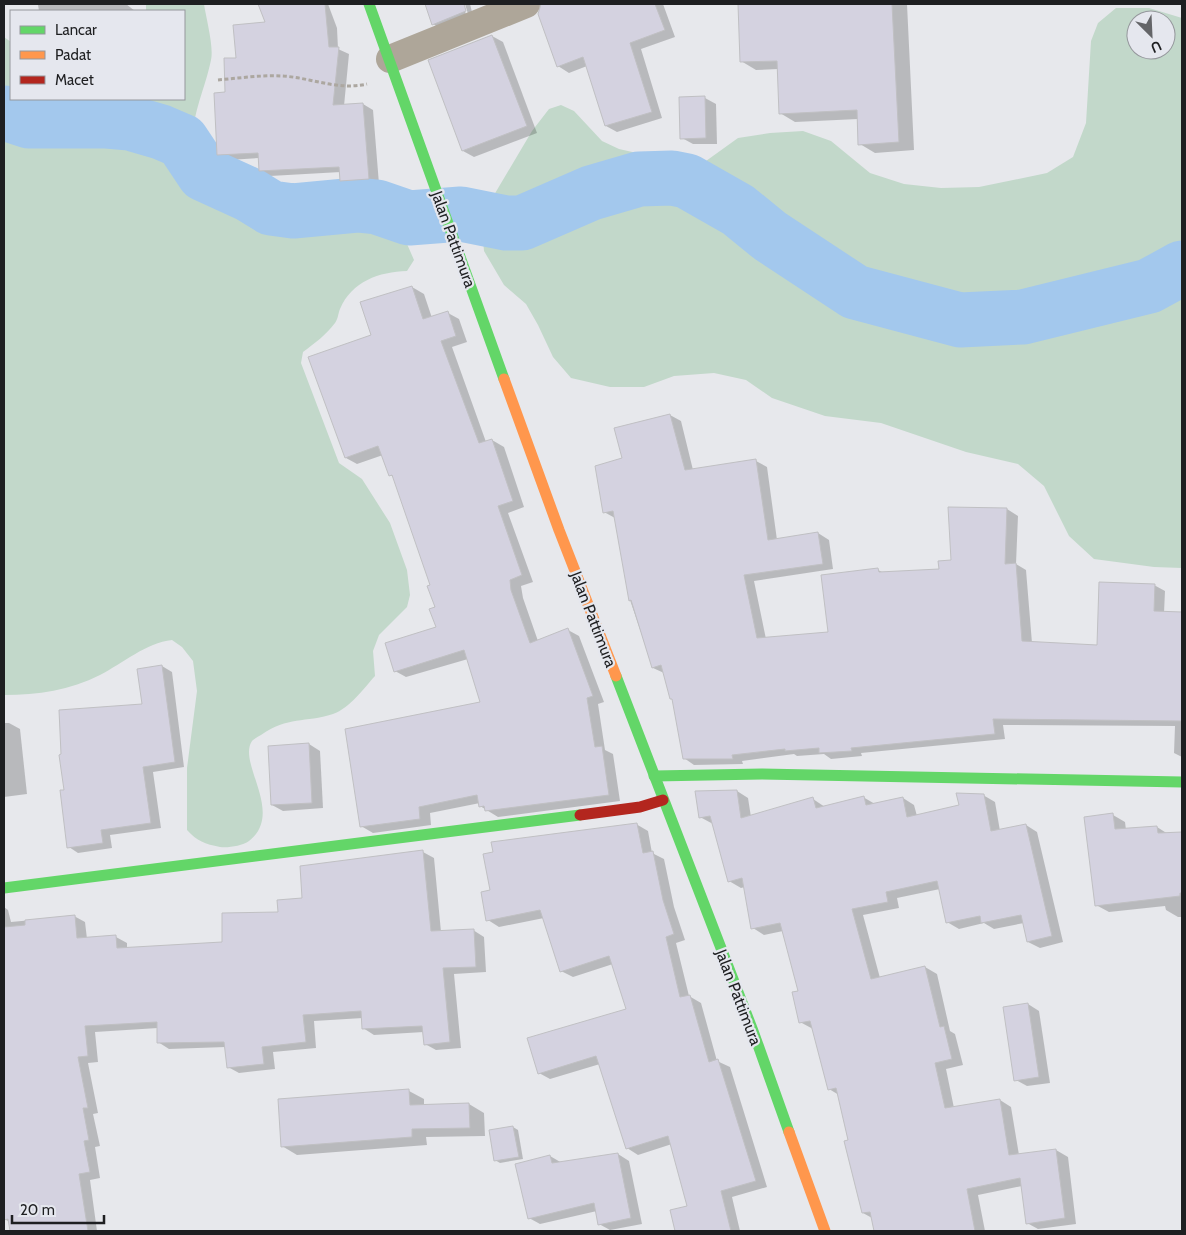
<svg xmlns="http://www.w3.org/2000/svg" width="1186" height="1235" font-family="Cabin,sans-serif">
	<rect width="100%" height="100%" fill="#e7e8ec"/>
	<!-- green -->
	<g fill="#c2d8ca" fill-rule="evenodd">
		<path d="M146,4h58c2,14 10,43 7,56 -7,34 -23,60 -17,97 3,16 20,22 33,28 22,10 41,24 66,26 38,2 62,-14 101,3l20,46 -7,11c-28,1 -55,10 -67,38 -2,5 -2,10 -5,14 -9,12 -20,20 -32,29l-2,11 38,100 23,16 28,44 17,47 3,25 -3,12 -28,28 -6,16 2,25c-11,12 -25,32 -42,38 -28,9 -45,2 -72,21 -2,1 -7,4 -9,6 -15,22 33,72 -3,100 -7,5 -21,7 -29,6 -15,-3 -23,-6 -33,-17v-62l10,-77 -4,-30 -11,-14 -10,-7c-26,3 -49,23 -72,35 -30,15 -62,20 -96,20v-658l7,5v57h173v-88h-38z"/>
		<path d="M1116,8h33l33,10v550l-28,-1 -60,-8 -25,-23 -25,-50 -26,-22 -52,-12 -85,-29 -56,-7 -53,-18 -26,-18 -32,-7 -40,3 -30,11h-34l-39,-9 -18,-21 -15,-32 -12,-21 -22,-19 -20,-34 -3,-34 51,-86 17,-22 12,-4 13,6 28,30 17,8 71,16 16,-4 32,-23 32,-5 33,-2 28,10 39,32 34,11 37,4 38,-1 68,-14 26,-16 13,-34 5,-82 7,-18zM1136,20h30v30h-30z"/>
	</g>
	<!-- shadow -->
	<g fill="#0003">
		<path d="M126,4l9,7h-96l-1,-6z"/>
		<path d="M259,4h69l9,24 1,21 11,5 -5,52 19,-2 10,6 6,74 -27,2 -11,-6v-8l-71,4 -10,-6 -1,-12 -30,2 -11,-6 9,-61 10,-34 29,-36z"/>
		<path d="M427,4h36l4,14 2,-1 -4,-13h5l3,12 -32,13 -8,-5z"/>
		<path d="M542,4h121l12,33 -34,12 21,69 -45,14 -11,-6 -19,-60 -18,7 -11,-7z"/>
		<path d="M740,4h167l7,146 -39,3 -15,-9 -2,-25 -63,3 -15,-9 -2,-44 -22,1 -15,-9z"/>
		<path d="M492,36l11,6 34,91 -63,24 -11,-6z"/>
		<path d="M705,98l11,6 1,40h-24l-11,-6z"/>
		<path d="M412,287l12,7 8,24 16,-5 11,6 8,23 -15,5 34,95 6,-2 12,7 20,60 -16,6 25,69 -12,4 2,12 15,43 30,-11 11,6 25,66 -6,2 7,46 8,4 7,47 -122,16 -18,-11v-3l-50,10 1,12 -58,8 -12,-7 121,-123 -14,-44 -62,18 -11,-6 42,-43 -5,-42 -38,-109 -4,-2 -7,-20 -26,9 -11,-6 26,-122z"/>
		<path d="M670,415l11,6 12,49 63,-9 11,6 10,73 41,-7 11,7 4,29 -79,12 12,58 64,-5 48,-64 6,3 56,-3 13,-9 -4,-52h58l11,7 -2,48 10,6 6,73 67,3 55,-61 11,6 -1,22 18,1v143l-8,-4 1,-27 -172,-1 2,14 -144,14 1,3 -31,3 -7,-5 -27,2 -3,-2 -52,7 1,3 -49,1 -10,-7 -10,-58 -3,-1 -7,-26 -11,-5 -23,-68 -15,-82 -11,-6 20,-53 -8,-30z"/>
		<path d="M162,666l10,6 12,95 -31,5 8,56 -51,7 2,13 -34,5 -9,-6 -4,-56 78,-86z"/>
		<path d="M4,723h5l11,6 7,65 -23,3z"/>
		<path d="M309,744l11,7 3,57 -40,3 -11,-6z"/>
		<path d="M737,791l11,7 3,19 62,-18 12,8 38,-10 12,7 28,-6 11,7 3,11 43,-10 23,-11 12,7 5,29 26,-6 11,7 26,110 -23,6 -12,-6 -4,-19 -30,6 -10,-6 -25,6 -12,-7 -7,-33 -43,9 2,10 -36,7 17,63 45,-11 12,7 13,57 5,3 8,31 -17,4 8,39 46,-8 11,7 8,48 37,-5 12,7 8,67 -38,5 -11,-6 -5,-37 -44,9 7,36h-110l-3,-13 -9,-5 -24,-118 -10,-6 -16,-60 -13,-7v-30l-17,-61 -19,4 -11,-7 -8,-41 -4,1 -12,-7 -16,-57 -13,-7z"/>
		<path d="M1113,815l12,7 1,8 31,-3 11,7 14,-1v84h-4l-12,-7 -1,-4 -56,6 -13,-7z"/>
		<path d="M636,824l12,7 4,22 12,6 10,48 11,33 -9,3 13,53 12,7 16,58 13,6 37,120 -35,10 8,34h-64l-5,-20 18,-4 -17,-63 -34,11 -11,-7 -27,-84 -50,15 -11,-6 88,-63 -14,-46 -40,13 -12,-6 -17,-53 -45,9 -11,-7 4,-29z"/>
		<path d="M423,852l11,6 7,74 32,-2 11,7 2,35 -32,2 7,74 -25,2 -11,-6 -1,-12 -50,3 -11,-7v-10l-49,3 2,27 -43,4 2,17 -36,4 -11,-6 -2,-20 -57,2 -11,-7v-14l-63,4 3,30 -10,1 10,50 -5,1 7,32 -5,1 5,31 -10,2 7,51h-86l-1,-9 -6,-3v-312l4,3 3,12 63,-6 11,6 2,17 29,-2 11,6v6l97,-5 80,-45z"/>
		<path d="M1028,1004l11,7 11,72 -23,3 -11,-6z"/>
		<path d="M409,1091l15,8v6l45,-1 15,9 1,23 -59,1 1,8 -130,10 -15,-9z"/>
		<path d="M513,1127l5,3 5,29 -23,4 -5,-3z"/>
		<path d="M618,1154l11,7 13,63 -32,6 -11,-6 -2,-13 -57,13 -11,-6 21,-62 12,7z"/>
	</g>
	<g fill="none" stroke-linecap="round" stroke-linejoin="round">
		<!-- river -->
		<path stroke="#a3c8ed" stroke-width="55" d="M4,113l25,8h78l23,2 31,9 21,9 22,33 46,21 21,13 22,3 64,-6 20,2 32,11 52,-4 45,9h16l69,-30 48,-14 33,-1 15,3 51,29 32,26 85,56 105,28 63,-3 126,-31 33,-18"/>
	</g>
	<!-- building -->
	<g fill="#d4d2e0" stroke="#c0c0c3">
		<path d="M258,4h67l4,43h10l-6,58 30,-2 6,76 -29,2 -1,-14 -80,4 -1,-18 -41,2 -3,-62 11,-1 -1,-34h12l-3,-33 32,-3z"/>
		<path d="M425,4h39l2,7 -34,14z"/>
		<path d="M541,4h114l10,26 -35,13 22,69 -47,14 -22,-69 -26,10 -19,-53z"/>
		<path d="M738,4h154l7,138 -41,3 -1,-35 -78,4 -2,-53 -37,1z"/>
		<path d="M492,35l35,91 -65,25 -34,-91z"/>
		<path d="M705,96l1,42 -26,1 -1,-42z"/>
		<path d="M412,286l11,33 25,-8 8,25 -15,5 38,102 13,-4 21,62 -15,5 24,69 -12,5 1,10 19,53 38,-15 25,68 -6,2 8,49 7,-1 7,49 -124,16 -1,-5 -5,1 -2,-12 -58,12 1,12 -60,8 -15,-98 135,-27 -16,-52 -70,22 -9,-29 51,-16 -7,-18 6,-2 -8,-21 3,-1 -38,-110 -3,1 -11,-30 -33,12 -37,-101 63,-22 -11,-33z"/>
		<path d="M670,414l15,56 71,-11 12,81 50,-8 5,32 -79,11 13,63 71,-6 -7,-57 57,-7 1,4 60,-3 -1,-8 13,-1 -3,-53 59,1 -2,56 11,-1 6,78 75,4 2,-63 56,2 -1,27 28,1v109l-189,-2 2,15 -144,14 1,3 -33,2v-5l-34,3v-2l-53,6 1,4h-50l-11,-60h-2l-9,-34 -9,3 -21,-68 -2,1 -16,-90 -10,2 -8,-47 27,-8 -8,-30z"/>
		<path d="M162,665l13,97 -32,5 8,56 -50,7 2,13 -36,5 -7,-58h4l-5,-35 2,-1 -2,-44 83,-6 -5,-35z"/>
		<path d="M309,743l3,60 -41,2 -3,-59z"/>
		<path d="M737,790l4,28 72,-21 3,11 48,-12 2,9 37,-8 4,20 52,-12 -3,-12 28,1 7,37 35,-7 26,112 -25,6 -6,-27 -40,8 -1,-7 -34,7 -9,-42 -51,11 2,10 -36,7 19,70 54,-13 15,61 4,-1 8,33 -17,4 10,45 55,-9 9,56 47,-6 9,69 -39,6 -6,-46 -53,11 8,42h-101l-4,-19 -8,1 -18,-72 4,-1 -12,-52 -8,2 -18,-69 -11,2 -7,-31 6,-1 -18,-68 -29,6 -9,-51 -14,4 -18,-66 -11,2 -4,-27z"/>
		<path d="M1113,813l2,16 42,-3 1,7 24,-1v61h-2v3l-85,10 -11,-89z"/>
		<path d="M637,823l6,30 10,-2 10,49 11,34 -8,3 14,60 10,-2 19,67 9,-3 38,122 -35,10 10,40h-56l-5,-21 17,-4 -19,-70 -42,13 -30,-93 -58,18 -11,-36 99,-29 -17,-53 -49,16 -20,-62 -54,11 -5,-29 9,-2 -7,-36 10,-2 -2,-10z"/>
		<path d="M423,850l8,81 43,-2 2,38 -33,1 7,74 -26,3 -2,-19 -60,3 -1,-18 -58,4 3,27 -44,5 2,17 -37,4 -3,-26 -67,1v-21l-72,4 3,30 -10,1 10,51h-5l6,32 -5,1 6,31 -11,2 9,57h-78l-2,-12 -4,1v-293l21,-2v-5l50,-5 2,23 39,-3 1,13 105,-6v-29l56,-1 -1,-12 25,-2 -2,-32z"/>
		<path d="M1028,1003l11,74 -25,4 -11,-74z"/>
		<path d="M409,1089l1,16 59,-2 1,25 -58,1v8l-131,10 -3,-48z"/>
		<path d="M513,1126l6,31 -25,4 -5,-31z"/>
		<path d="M618,1153l13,65 -33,7 -4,-22 -66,16 -13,-55 35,-9 2,8z"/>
	</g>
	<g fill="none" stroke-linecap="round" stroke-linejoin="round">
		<!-- path -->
		<path stroke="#aca7a0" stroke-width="3" stroke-dasharray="4 2.5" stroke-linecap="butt" d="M218,80c21,-2 43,-5 63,-4 29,1 56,15 86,8"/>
		<!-- street -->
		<path stroke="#aea699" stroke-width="28" d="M390,59l136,-55"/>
		<!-- fast -->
		<g stroke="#63d668" stroke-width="11">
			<path d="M369,4l135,375"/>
			<path d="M616,676l137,355 36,101"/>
			<path d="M654,776l108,-2 420,8"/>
			<path d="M4,888l576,-73"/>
		</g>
		<!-- slow -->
		<g stroke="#ff974d" stroke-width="11">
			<path d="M504,379l55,151 57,146"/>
			<path d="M789,1132l36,99"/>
		</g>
		<!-- jam -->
		<path stroke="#b3261e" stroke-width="11" d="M580,815l60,-8 23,-7"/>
	</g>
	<g text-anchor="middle" stroke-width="4.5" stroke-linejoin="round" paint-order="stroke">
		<!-- street labels -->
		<g font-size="16" fill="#1e1f21" stroke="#e5e7ee">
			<text transform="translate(454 239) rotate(70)" y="6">Jalan Pattimura</text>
			<text transform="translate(594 619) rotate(69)" y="6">Jalan Pattimura</text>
			<text transform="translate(739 997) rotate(69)" y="6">Jalan Pattimura</text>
		</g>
	</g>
	<!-- border -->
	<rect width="1186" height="1235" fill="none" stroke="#1e1f21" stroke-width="10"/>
	<!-- legend -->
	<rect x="10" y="10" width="175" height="90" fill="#e5e7ee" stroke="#95979c"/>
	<rect x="20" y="26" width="25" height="8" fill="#63d668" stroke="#95979c"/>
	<text x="55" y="35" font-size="15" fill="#1e1f21">Lancar</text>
	<rect x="20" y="51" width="25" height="8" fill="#ff974d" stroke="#95979c"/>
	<text x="55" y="60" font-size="15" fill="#1e1f21">Padat</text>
	<rect x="20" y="76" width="25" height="8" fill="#b3261e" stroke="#95979c"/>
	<text x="55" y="85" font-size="15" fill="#1e1f21">Macet</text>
	<!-- north arrow -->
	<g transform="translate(1151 35) rotate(156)"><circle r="24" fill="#e5e7ee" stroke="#95979c"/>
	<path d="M0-4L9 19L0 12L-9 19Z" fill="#646568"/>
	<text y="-8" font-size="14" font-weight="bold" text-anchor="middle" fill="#1e1f21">U</text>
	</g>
	<!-- scale -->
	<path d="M12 1215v8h92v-8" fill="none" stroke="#1e1f21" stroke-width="2.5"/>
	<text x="20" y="1215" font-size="15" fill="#1e1f21" stroke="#e5e7ee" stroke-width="4" paint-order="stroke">20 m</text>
</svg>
